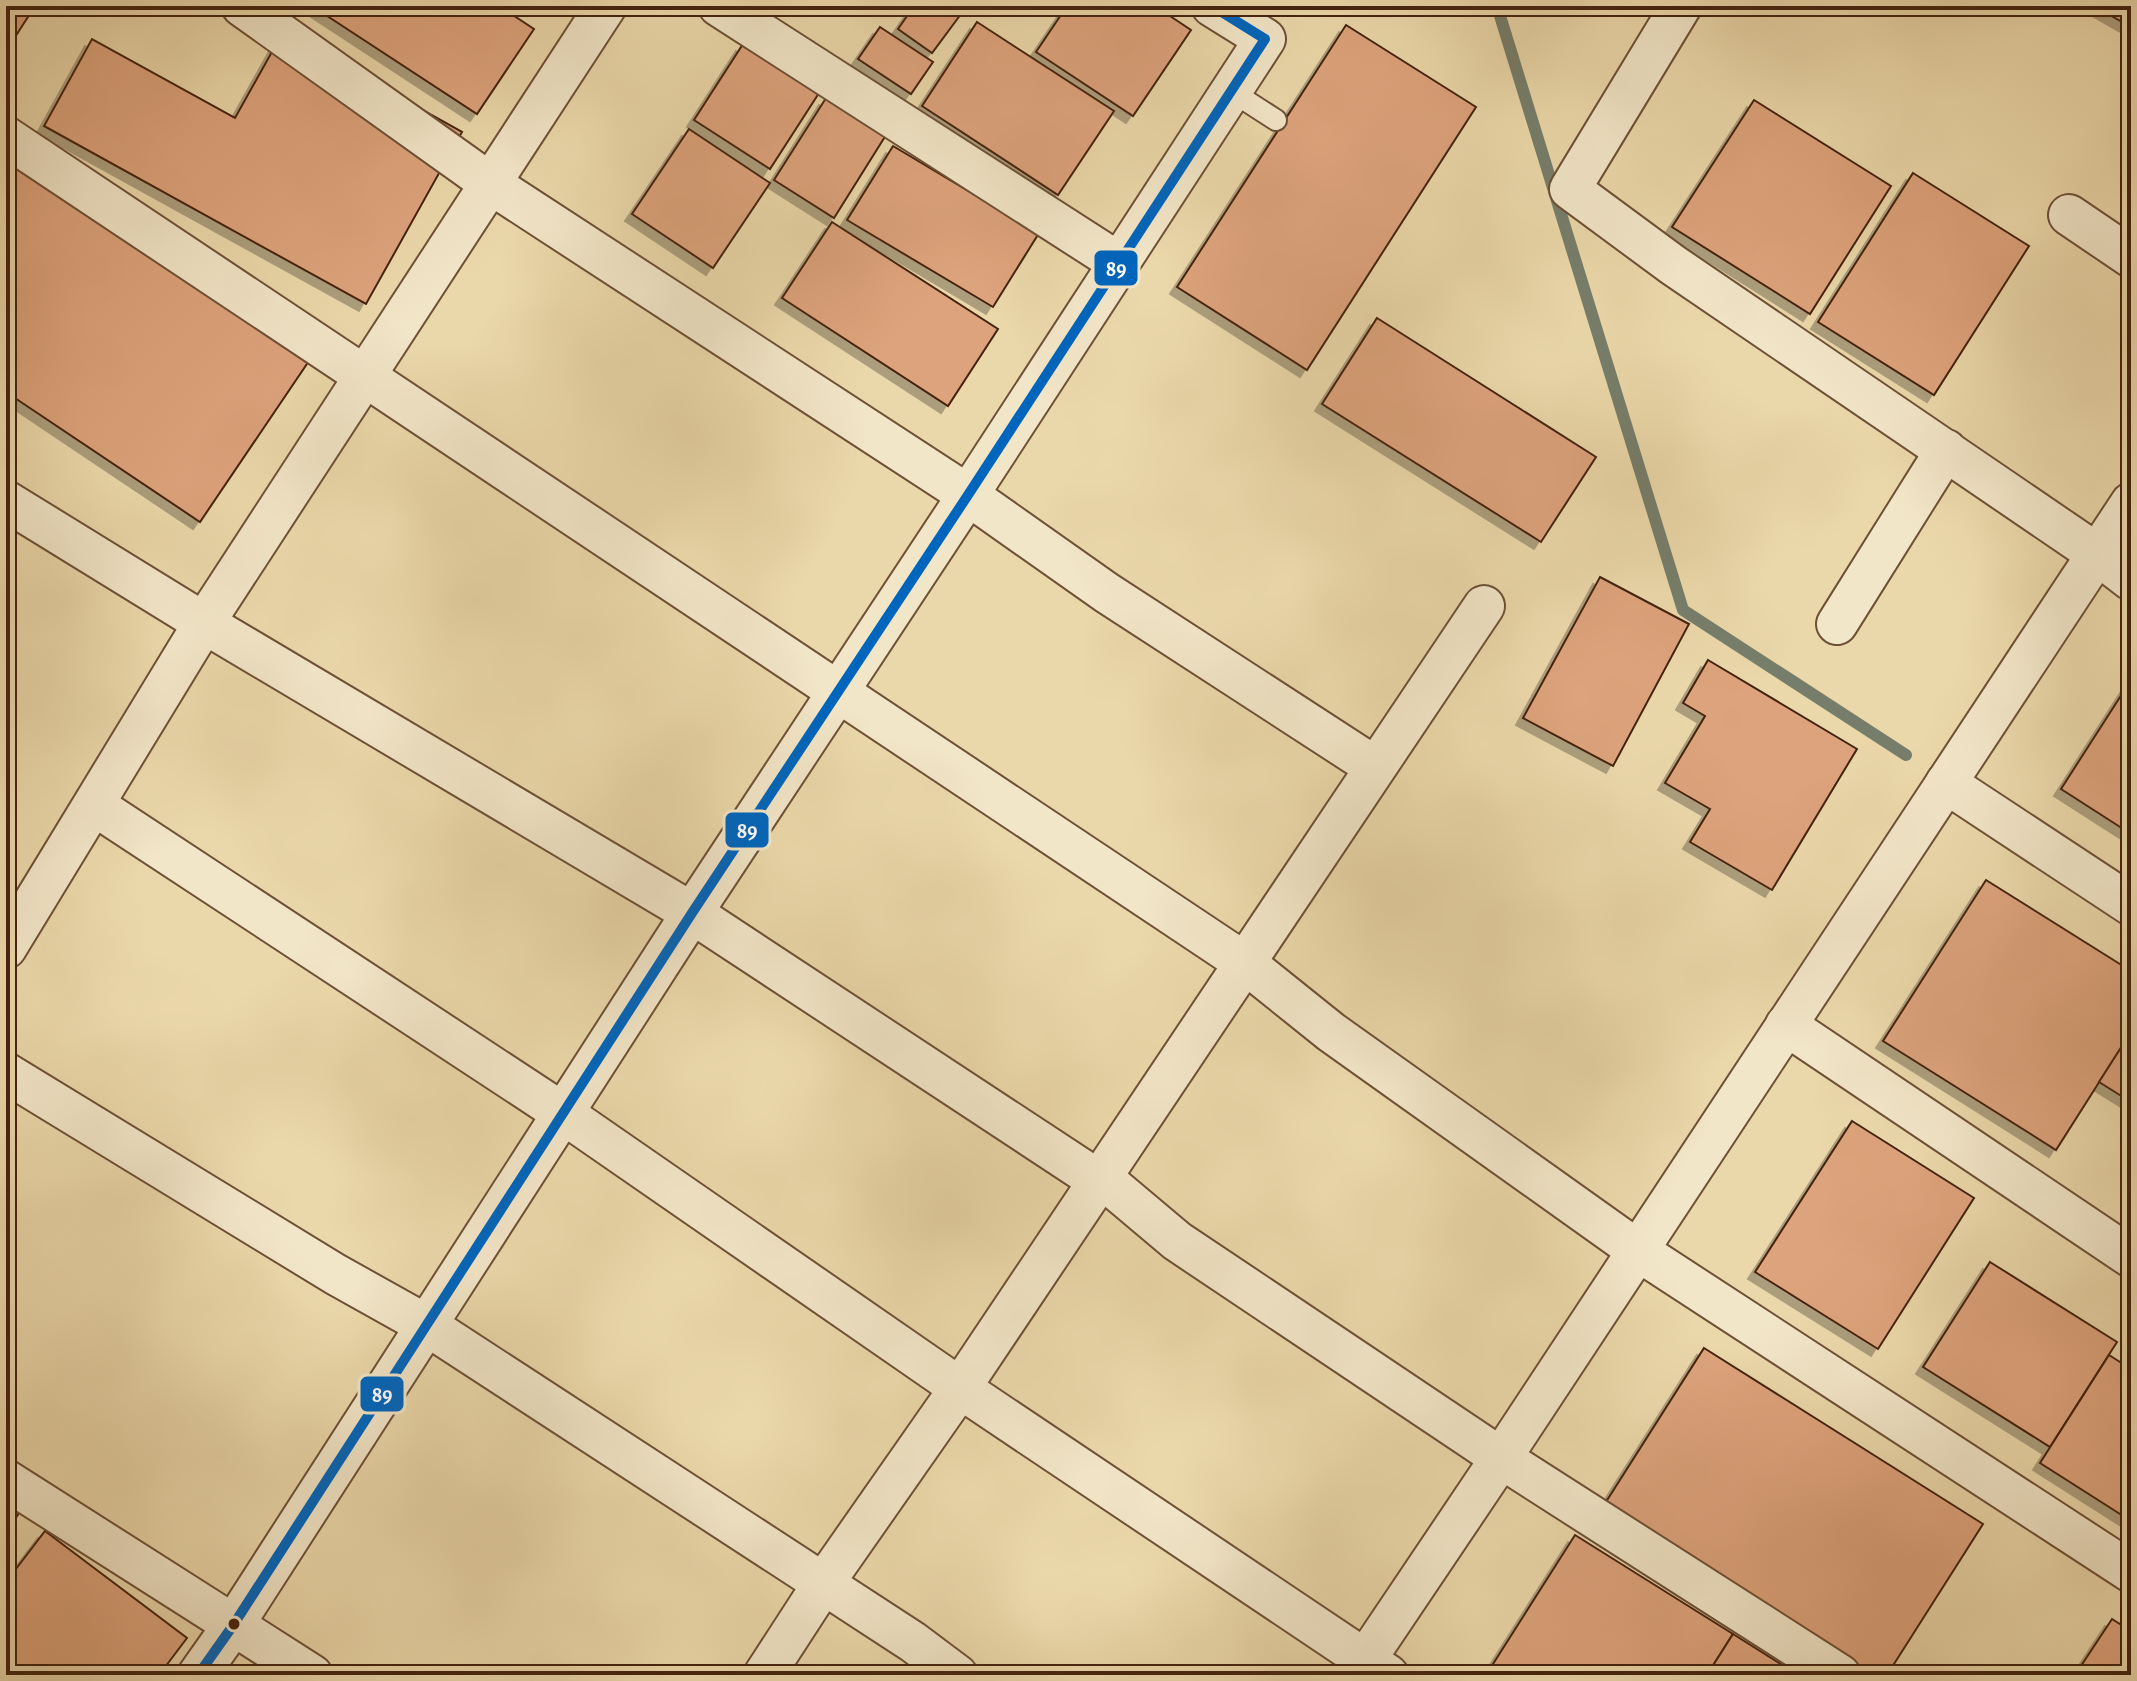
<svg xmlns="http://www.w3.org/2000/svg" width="2137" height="1681" font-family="Alegreya,serif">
	<defs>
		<filter id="shadow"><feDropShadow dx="-7" dy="7" stdDeviation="0" flood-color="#0004"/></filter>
	</defs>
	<rect width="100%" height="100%" fill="#ebd8aa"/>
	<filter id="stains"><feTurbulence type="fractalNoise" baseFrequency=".0025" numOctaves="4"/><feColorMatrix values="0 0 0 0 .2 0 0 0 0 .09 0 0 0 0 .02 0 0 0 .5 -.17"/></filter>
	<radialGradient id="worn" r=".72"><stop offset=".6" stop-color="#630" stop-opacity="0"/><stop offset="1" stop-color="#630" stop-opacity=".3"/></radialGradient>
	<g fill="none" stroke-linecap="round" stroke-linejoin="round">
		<!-- stream -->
		<path stroke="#767e6b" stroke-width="12" d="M1497,6l186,604 223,145"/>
	</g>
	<!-- building -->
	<g fill="#dda37c" stroke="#442310" stroke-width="2" filter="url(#shadow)">
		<path d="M6,6h29l-29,45z"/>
		<path d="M312,6h187l35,23 -57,85z"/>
		<path d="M914,6h36l11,8 -29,39 -34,-24z"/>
		<path d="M1067,6h88l36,24 -58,86 -97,-64z"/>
		<path d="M2094,6h37v21z"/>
		<path d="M977,22l137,89 -56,84 -136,-89z"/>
		<path d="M1346,25l130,82 -169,263 -130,-83z"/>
		<path d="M880,27l53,35 -22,32 -53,-35z"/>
		<path d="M283,32l179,100 -96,172 -322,-178 48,-87 143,79z"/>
		<path d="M743,44l76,49 -49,76 -76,-49z"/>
		<path d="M826,98l60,37 -52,83 -60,-38z"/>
		<path d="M1754,100l137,86 -81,128 -138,-87z"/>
		<path d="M689,129l81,54 -57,85 -81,-54z"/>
		<path d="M893,146l146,87 -46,74 -146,-87z"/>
		<path d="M25,157l290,195 -115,170 -194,-130v-207z"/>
		<path d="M1913,173l116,73 -95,149 -116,-73z"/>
		<path d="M832,222l166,107 -50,77 -166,-108z"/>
		<path d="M1377,318l219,139 -55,85 -219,-138z"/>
		<path d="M1600,577l89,47 -76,142 -90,-48z"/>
		<path d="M1708,660l149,89 -85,141 -82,-48 20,-33 -45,-26 40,-67 -22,-13z"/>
		<path d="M2131,680v154l-70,-45z"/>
		<path d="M1986,880l145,91v61l-75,118 -173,-109z"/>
		<path d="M2131,1032v70l-32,-20z"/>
		<path d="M1852,1121l122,77 -96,151 -123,-77z"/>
		<path d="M1990,1262l127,80 -67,105 -127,-80z"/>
		<path d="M1704,1348l279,176 -96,151h-13l-270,-170z"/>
		<path d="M2109,1355l22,14v152l-91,-58z"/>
		<path d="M6,1493l18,13 -18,26z"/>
		<path d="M45,1531l142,107 -28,37h-153v-93z"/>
		<path d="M1575,1535l158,99 -26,41h-221z"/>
		<path d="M2112,1619l19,12v44h-56z"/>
		<path d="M1733,1634l65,41h-91z"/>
	</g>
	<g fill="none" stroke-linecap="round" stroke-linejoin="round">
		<defs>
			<path id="service" d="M1231,91l45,29"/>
			<g id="minor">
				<path d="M242,6l249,178 477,311 139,98 268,174"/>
				<path d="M719,6l400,257"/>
				<path d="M1681,6l-111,183 103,76 424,289 34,26"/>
				<path d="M6,137l1239,826 86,69 306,218 494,322"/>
				<path d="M2069,215l62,42"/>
				<path d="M6,501l198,122 488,290 401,264h8l76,64 324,217 339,217"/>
				<path d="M1837,624l109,-174"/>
				<path d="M1946,783l185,122"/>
				<path d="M94,805l470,309 396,274 428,287"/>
				<path d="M6,948l198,-325 402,-617"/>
				<path d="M1786,1025l345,232"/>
				<path d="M6,1073l329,201 93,52 485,316 44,33"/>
				<path d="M6,1480l306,195"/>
				<path d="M198,1675l36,-51 458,-711 276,-418 297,-456 -53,-33"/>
				<path d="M764,1675l59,-91 137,-196 524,-782"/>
				<path d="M1355,1675l146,-217 630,-955"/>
			</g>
		</defs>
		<!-- service casing -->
		<use href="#service" stroke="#6e5036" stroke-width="24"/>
		<!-- minor casing -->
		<use href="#minor" stroke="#6e5036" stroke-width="44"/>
		<!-- service -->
		<use href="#service" stroke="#f2e6c8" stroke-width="20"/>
		<!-- minor -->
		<use href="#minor" stroke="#f2e6c8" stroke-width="40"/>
		<defs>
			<path id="bus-1" d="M198,1675l36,-51 458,-711 276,-418 297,-456 -53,-33"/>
		</defs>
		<!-- bus-1 casing -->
		<use href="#bus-1" stroke="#f2e6c8" stroke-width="16"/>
		<!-- bus-1 -->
		<use href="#bus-1" stroke="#0065bd" stroke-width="10"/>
	</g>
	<!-- markers -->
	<circle fill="#442310" stroke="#f2e6c8" stroke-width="3" cx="234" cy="1624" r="7"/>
	<g stroke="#f2e6c8" stroke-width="3">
		<rect x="1093" y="249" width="46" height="38" rx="8" fill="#0065bd"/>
		<rect x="724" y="811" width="46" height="38" rx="8" fill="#0065bd"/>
		<rect x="359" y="1375" width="46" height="38" rx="8" fill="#0065bd"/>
	</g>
	<g font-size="22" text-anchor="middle" font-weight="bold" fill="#fff">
		<text x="1116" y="276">89</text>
		<text x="747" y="838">89</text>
		<text x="382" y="1402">89</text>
	</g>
	<!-- margin -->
	<rect width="2137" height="1681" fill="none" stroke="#ebd8aa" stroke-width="32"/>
	<rect x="8" y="8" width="2121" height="1665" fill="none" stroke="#442310" stroke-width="4"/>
	<rect x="16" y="16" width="2105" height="1649" fill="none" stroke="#442310" stroke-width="2"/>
	<rect width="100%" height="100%" filter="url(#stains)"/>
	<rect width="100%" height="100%" fill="url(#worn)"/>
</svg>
